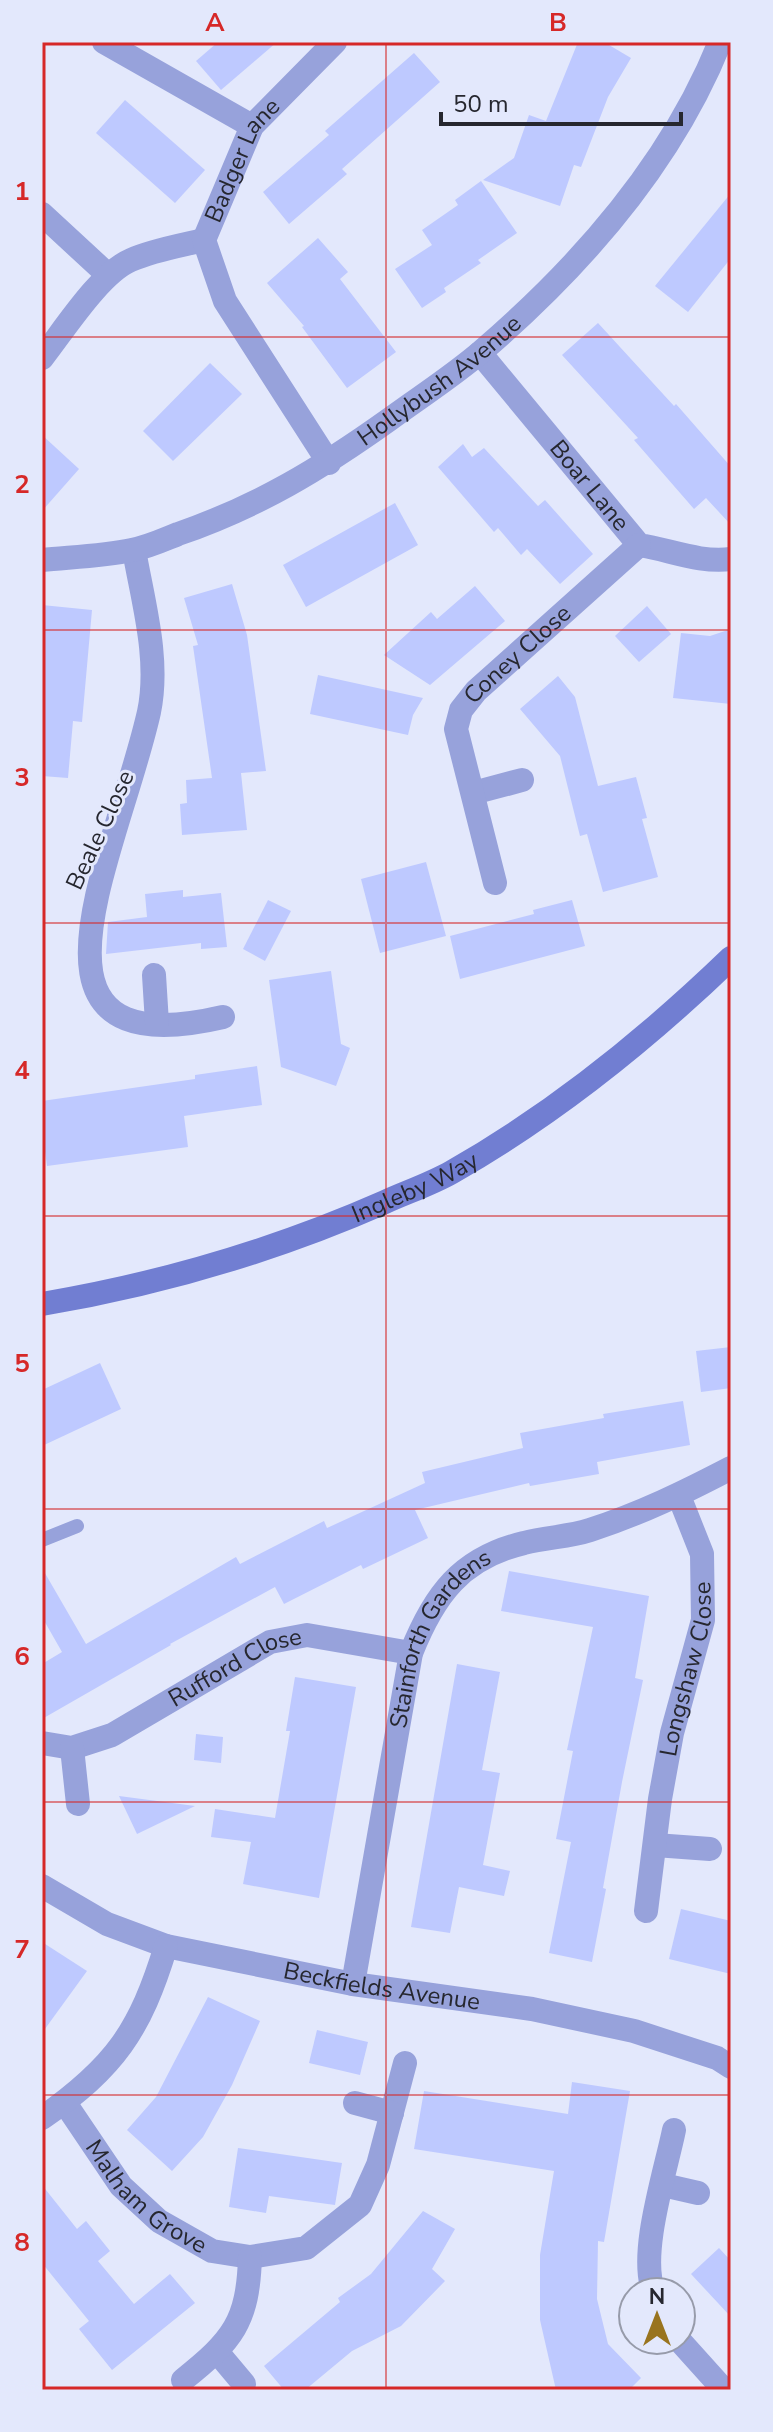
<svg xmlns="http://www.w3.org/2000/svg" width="773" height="2432" font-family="'Nunito Sans',sans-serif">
	<rect width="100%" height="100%" fill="#e3e8fc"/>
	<!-- building -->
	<g fill="#bec9ff">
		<path d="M218,42h59l-56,48 -25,-29z"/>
		<path d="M578,42h26l27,16 -23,39 -27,70 -7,-2 -14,41 -77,-26 31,-22 15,-43 17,6z"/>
		<path d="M414,53l26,29 -98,87 5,5 -58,50 -26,-32 66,-57 -4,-4z"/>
		<path d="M125,100l80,70 -30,33 -79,-70z"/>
		<path d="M481,181l36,52 -39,27 3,3 -37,25 2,4 -24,16 -27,-39 37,-24 -10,-15 36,-25 -3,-5z"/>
		<path d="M731,193v65l-43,54 -33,-26z"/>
		<path d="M318,238l30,34 -8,7 56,73 -49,36 -45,-61 2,-1 -37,-43z"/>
		<path d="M598,323l76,83 2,-2 55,63v58l-25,-27 -12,11 -60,-69 4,-2 -76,-83z"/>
		<path d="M210,363l32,31 -69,67 -30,-30z"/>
		<path d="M42,435l37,34 -37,42z"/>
		<path d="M463,444l9,13 12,-9 54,58 7,-6 48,54 -33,30 -33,-35 -6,6 -23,-27 -4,4 -56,-65z"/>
		<path d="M395,503l23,42 -112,62 -23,-42z"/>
		<path d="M232,584l15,51 19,136 -25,2 6,57 -65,5 -2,-31 7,-1 -1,-23 26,-2 -19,-132 5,-1 -14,-47z"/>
		<path d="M475,586l30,35 -75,64 -46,-30 47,-43 6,7z"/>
		<path d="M42,605l50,5 -10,112 -9,-1 -5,57 -26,-2z"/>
		<path d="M647,606l24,28 -32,28 -24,-26z"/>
		<path d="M731,629v75l-58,-6 8,-65 29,3z"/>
		<path d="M318,675l105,23 -10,17 -5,20 -98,-21z"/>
		<path d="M558,676l17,21 23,89 38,-9 11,41 -5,1 16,58 -55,15 -16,-58 -7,2 -20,-80 -40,-47z"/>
		<path d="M426,862l20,74 -66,17 -19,-74z"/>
		<path d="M183,890v7l38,-4 6,54 -26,2v-6l-95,11 2,-32 39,-5 -2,-23z"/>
		<path d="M268,900l23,11 -26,50 -22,-12z"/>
		<path d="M572,900l13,46 -125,33 -10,-43 84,-22 -1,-4z"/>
		<path d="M331,971l10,73 9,4 -14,38 -55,-19 -12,-87z"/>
		<path d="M257,1066l5,39 -78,11 4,31 -141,19 -5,-36v-29l153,-22v-4z"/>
		<path d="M731,1347v41l-30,4 -5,-41z"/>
		<path d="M100,1363l21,46 -79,37v-56z"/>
		<path d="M683,1401l7,44 -93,17 2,12 -69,12 -1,-3 -114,27 13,28 -65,31 -2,-4 -77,39 -9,-17 -105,57 1,1 -129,74v-55l20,-12 -20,-35v-49l44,76 150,-87 4,7 84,-43 3,7 98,-45 -3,-11 101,-24 -3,-15 84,-15 -1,-4z"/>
		<path d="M509,1571l140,25 -14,82 8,2 -21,102 -19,106 3,1 -14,73 -43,-9 22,-111 -15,-3 17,-88 -6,-1 26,-123 -92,-16z"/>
		<path d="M457,1664l43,8 -18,98 18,3 -17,92 27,6 -6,25 -45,-9 -9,46 -39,-6z"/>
		<path d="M295,1677l61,10 -37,211 -76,-14 8,-42 -40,-5 4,-28 60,9 15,-87h-4z"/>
		<path d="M196,1734l27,3 -2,26 -27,-3z"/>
		<path d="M119,1796l76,10 -58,28z"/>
		<path d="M681,1909l50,12v53l-62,-15z"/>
		<path d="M42,1942l45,29 -45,62z"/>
		<path d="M208,1997l52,24 -28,64 -29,52 -31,34 -45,-41 29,-33z"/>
		<path d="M317,2030l51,12 -8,33 -51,-12z"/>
		<path d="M572,2082l58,9 -26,151 -6,-1 -1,58 11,45 33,34 -12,12h-73l-16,-70v-65l14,-84 -140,-22 10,-58 144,23z"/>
		<path d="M238,2148l104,15 -7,42 -66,-9 -3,17 -37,-6z"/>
		<path d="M42,2185l35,44 9,-8 24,30 -12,10 36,43 36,-30 25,29 -83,67 -33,-41 10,-8 -47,-58z"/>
		<path d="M423,2211l32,18 -23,40 13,12 -44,45 -49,25 -47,39h-21l-20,-24 76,-64 -2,-4 33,-24z"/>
		<path d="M719,2248l12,13v56l-40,-43z"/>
	</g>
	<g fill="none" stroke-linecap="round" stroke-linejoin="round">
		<!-- lane -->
		<path stroke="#97a2db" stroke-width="14" d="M42,1540l35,-14"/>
		<!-- street -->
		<g stroke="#97a2db" stroke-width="24">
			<path d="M104,42l148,84"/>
			<path d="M42,214l66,61"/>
			<path id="s1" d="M480,353l159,192c32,5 60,18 92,14"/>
			<path d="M42,358c22,-28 58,-85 89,-98 23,-10 48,-14 73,-20"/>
			<path id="s2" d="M329,463l-104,-162 -21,-61 48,-114 83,-84"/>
			<path d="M134,550c9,52 26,109 15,162 -32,143 -149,357 74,305"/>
			<path id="s3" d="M42,560c30,-3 61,-4 90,-10 16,-3 31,-10 46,-16 81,-28 142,-65 212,-115 30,-22 63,-43 92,-68 99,-85 189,-187 238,-309"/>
			<path d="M473,793l49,-13"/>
			<path id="s4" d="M495,883l-39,-154 5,-19 15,-19 163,-146"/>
			<path d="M154,975l3,48"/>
			<path id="s5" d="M42,1743l30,5 40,-13 158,-93 37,-7 104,18"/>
			<path d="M72,1748l6,56"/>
			<path d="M655,1845l55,4"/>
			<path id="s6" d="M42,1886l65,38 59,22 187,38 179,25 102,22 83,27 14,9"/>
			<path id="s7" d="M646,1911l14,-112 12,-66 31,-113 -1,-66 -23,-58"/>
			<path id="s8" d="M353,1984l58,-331c23,-58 50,-95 113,-110 22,-6 45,-6 66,-13 50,-16 95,-38 141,-62"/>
			<path id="s9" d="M65,2103l56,83 38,35 53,30 38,6 56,-9 54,-43 18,-40 27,-102"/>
			<path d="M355,2103l37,10"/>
			<path d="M42,2118c73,-51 98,-87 124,-172"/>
			<path d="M663,2185l35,8"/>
			<path d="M654,2292c-16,-37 12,-122 20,-162"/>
			<path d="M679,2340l45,50"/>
			<path d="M218,2353l26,31"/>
			<path d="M183,2380c50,-40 65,-58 67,-123"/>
		</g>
		<!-- secondary -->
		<path stroke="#717ed2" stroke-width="24" id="s10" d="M42,1304c118,-20 234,-54 343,-102 22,-10 46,-18 67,-30 102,-58 195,-133 279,-214"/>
	</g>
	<!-- grid -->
	<path fill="none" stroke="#d62828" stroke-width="2" stroke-opacity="0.55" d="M386,42v2348M42,337h689M42,630h689M42,923h689M42,1216h689M42,1509h689M42,1802h689M42,2095h689"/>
	<g text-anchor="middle" stroke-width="6" stroke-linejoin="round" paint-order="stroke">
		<!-- street labels -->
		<g font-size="24" fill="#26272f" stroke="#e3e8fc">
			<text dy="8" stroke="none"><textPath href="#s2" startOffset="346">Badger Lane</textPath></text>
			<text dy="8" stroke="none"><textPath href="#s3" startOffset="444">Hollybush Avenue</textPath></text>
			<text dy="8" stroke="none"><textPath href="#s1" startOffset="172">Boar Lane</textPath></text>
			<text dy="8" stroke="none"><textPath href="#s4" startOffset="258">Coney Close</textPath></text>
			<text transform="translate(100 830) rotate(-65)" y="8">Beale Close</text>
			<text dy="8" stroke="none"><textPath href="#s10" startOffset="392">Ingleby Way</textPath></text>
			<text dy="8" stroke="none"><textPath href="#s8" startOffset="362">Stainforth Gardens</textPath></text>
			<text dy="8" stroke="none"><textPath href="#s7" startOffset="246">Longshaw Close</textPath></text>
			<text dy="8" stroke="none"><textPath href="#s5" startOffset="214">Rufford Close</textPath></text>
			<text dy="8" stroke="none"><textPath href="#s6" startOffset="358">Beckfields Avenue</textPath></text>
			<text dy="8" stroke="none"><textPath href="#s9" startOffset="126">Malham Grove</textPath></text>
		</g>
	</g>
	<!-- border -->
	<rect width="773" height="2432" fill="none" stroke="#e3e8fc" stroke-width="88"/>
	<!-- north arrow -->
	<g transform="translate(657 2316)"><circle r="38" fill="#e3e8fc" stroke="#979baa" stroke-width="2"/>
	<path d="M0-6L14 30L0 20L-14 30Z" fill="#99741f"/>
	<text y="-12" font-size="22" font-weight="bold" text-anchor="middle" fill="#26272f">N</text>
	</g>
	<!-- scale -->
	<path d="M441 112v12h240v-12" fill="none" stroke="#26272f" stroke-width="4"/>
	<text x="453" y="112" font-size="24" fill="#26272f" stroke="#e3e8fc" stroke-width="6" paint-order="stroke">50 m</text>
	<rect x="44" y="44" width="685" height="2344" fill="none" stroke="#d62828" stroke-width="3"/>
	<g font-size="26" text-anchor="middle" font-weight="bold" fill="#d62828">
		<text x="215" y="31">A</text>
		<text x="558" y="31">B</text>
		<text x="22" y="200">1</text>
		<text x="22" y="493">2</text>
		<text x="22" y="786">3</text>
		<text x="22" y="1079">4</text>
		<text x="22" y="1372">5</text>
		<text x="22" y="1665">6</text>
		<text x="22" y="1958">7</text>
		<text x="22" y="2251">8</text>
	</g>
</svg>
